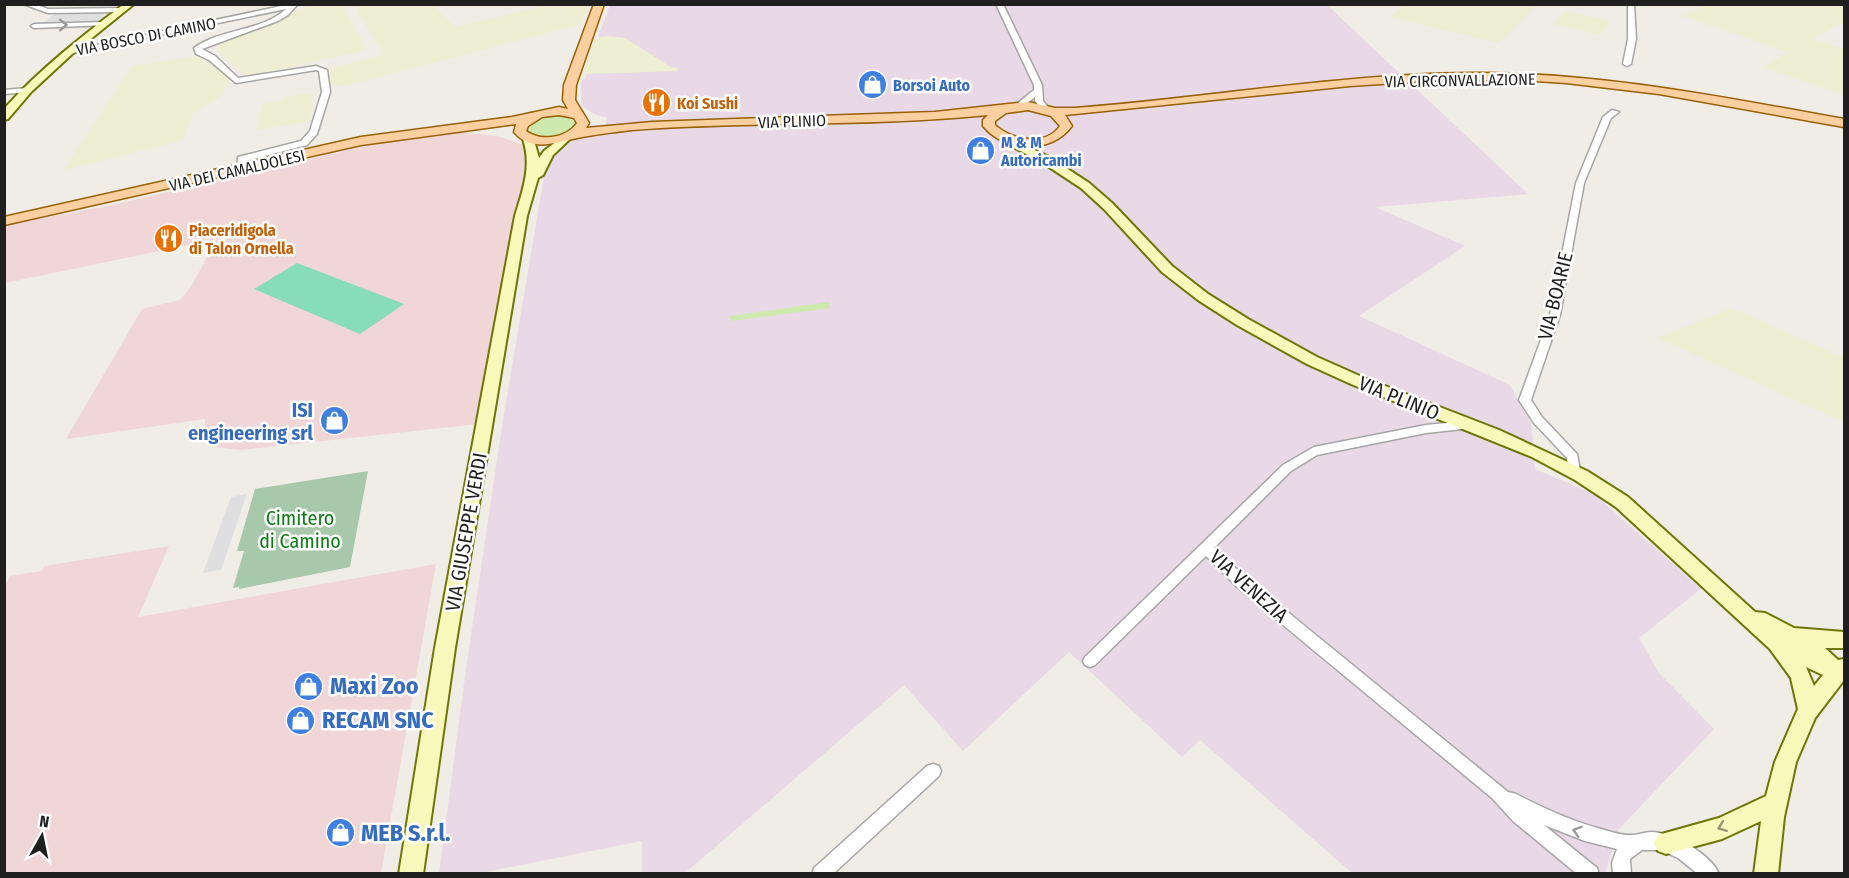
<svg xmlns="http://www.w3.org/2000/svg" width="1849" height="878" font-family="'Fira Sans Condensed',sans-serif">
	<rect width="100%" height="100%" fill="#f0ece6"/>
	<!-- commercial -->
	<g fill="#f0d6d6">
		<path d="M462,132l35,4 26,9 8,18 -44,260 -246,27 -26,-3 -10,-13v-15l-139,20 76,-130 38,-9 12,-15 25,-46 -212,44v-58l103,-19 284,-66z"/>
		<path d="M169,546l-31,71 298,-53 -55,309h-376v-286l5,-11 32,-5 2,-5z"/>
	</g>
	<!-- industrial -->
	<path fill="#e9d8e6" d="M610,5h717l201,189 -153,13 90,39 -106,70 151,69 21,39 4,45 59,25 107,95 -62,49 20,35 55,56 -95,100 -14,44h-253l-152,-133 -18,17 -113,-105 -106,99 -59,-66 -219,188h-43v-32l-162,32 -41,1 27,-205 37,-249 44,-262 15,-14 17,-8 25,-5 3,-13 -13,-4 -13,-9v-22z"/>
	<!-- farmland -->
	<g fill="#edeed2">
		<path d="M312,4l31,1 23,45 -116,26 -6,-1 -27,-25 3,-7 50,-19z"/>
		<path d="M356,5h77l22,22 94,-22h39l-7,19 -237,62 -19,-3 -2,-13 60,-15 -4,-9 -21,-33z"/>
		<path d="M1405,5v-1l131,1 -37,38 -109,-26z"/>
		<path d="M1702,5h142v17l-32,17 32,10v46l-81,-28 26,-15 -107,-36 15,-6z"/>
		<path d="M1565,11l45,10 -10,14 -47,-11z"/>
		<path d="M607,36l18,2 46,29 9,1 -4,2 2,1 -91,3 -2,5h-3l13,-41z"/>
		<path d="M194,57h7l18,11 11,11 -9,17 -28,17 -9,24 -5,4 -115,29 68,-104z"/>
		<path d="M312,93l-2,28 -53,9 6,-26 20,-4 1,-3z"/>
		<path d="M1732,308l112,50v64l-186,-84z"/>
	</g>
	<!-- grass -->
	<g fill="#cde9ad">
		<path d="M563,115l13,7c-4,17 -36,19 -48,9v-4c9,-11 22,-12 35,-12z"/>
		<path d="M829,302l1,6 -99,13 -1,-5z"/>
	</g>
	<!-- cemetery -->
	<path fill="#a7c8ab" d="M368,471l-18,96 -111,22v-2l-6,1 11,-37h-7l18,-62z"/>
	<!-- pitch -->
	<path fill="#86ddb8" d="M297,263l107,41 -44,30 -106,-45z"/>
	<!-- parking -->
	<g fill="#dfdfdf">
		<path d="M103,13l1,4 -14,11 -56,1 21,-15z"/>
		<path d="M247,494l-26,76 -18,3 28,-76z"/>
	</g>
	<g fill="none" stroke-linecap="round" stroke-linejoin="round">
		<defs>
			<g id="street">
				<path d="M23,4h11l14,5 75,-1 3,2 -3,2 -75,1z"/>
				<path d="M291,4l6,1 -9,10 -10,6 -76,28 13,7 23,22 78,-12 11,4 3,22 -13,42 -10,11 -62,16v8l-4,3 -4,-3 1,-12 63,-16 9,-10 12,-39 -3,-21 -3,-1 -80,13 -27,-23 -13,-6 -2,-6c27,-20 67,-16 92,-39l-218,45 -4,-2z"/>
				<path d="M996,4h7l39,81 1,16 7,8 -1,2h-6l-8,-10v-4l-14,11 -7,-2 20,-16v-5z"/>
				<path d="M1628,4h6l2,35 -5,25 -4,2 -4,-2 5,-25z"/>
				<path d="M105,22l2,1v2l-73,3 -3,-2 3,-2z"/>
				<path d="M27,88h3v4l-26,2v-4z"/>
				<path d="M1612,110l7,2 -8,6 -27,65 -24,132 -29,85 11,17 35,37 3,16 -6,4 -6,-4 -1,-12 -33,-35 -15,-23 31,-85 26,-132 27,-66z"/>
				<path d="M1468,421l4,1 2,3 -2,3 -46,5 -109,22 -26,16 -77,77 32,30 262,214 8,2c27,14 55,27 85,35 10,3 22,7 32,6 5,0 11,-3 18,-3 21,0 60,22 68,42h-21l-20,-16 -17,-8h-19l-12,9 1,15h-18l-1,-11 5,-14 -32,-8 -41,-16 53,43 2,6h-22l-64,-53 -21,-23 -256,-212 -30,-30 -111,109 -5,2 -5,-2 -2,-4 2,-4 198,-192 31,-18 112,-22z"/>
				<path d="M933,764l6,2 2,5 -2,5 -106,98h-21l2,-6 113,-102z"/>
			</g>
			<g id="secondary">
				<path d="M124,4h10l-62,50 -41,38 -23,27 -4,1v-11c36,-40 77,-72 120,-105z"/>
				<path d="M566,134l6,3 -19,18 -10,20 -5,3 -11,38 -72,432 -32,226h-24l36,-226 80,-432c8,-26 17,-50 8,-77l6,-3 4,1 6,21 5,-7z"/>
				<path d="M1006,136l45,22 38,25 23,20 60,63 36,28 40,25 69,38 45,20 137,53 88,41 41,26 127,115 10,1 29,15 50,4v16h-19l13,12 6,-1v21l-29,38 -19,44 -12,55 -6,57h-24l7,-53 -39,18 -56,15 -8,-3 -4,-8 4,-8 61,-17 47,-22 9,-34 23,-53 -7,-31 -21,-29 -154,-142 -41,-27 -43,-23 -181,-73 -44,-20 -70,-39 -39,-25 -36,-28 -58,-63 -23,-21 -38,-25 -41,-22v-4zM1806,667l17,8 -9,11z"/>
			</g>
			<path id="primary" d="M594,4h10l-28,81 -1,15 14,23 -3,5 66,-6 283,-10 93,-10 27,6h20c133,-10 264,-34 397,-35 126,-1 249,24 372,46v8l-185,-33 -93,-11 -47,-3h-77l-92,6 -285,29 7,11c-20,28 -67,27 -89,0v-6l5,-5c-119,12 -238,6 -356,15 -17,2 -34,4 -50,7 -23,4 -50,17 -68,-5l2,-8 -155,21 -357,80v-8l357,-80 151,-20 47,-10 9,2 -5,-9 1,-15zM1028,110l23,6 9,10c-15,21 -48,14 -65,-1v-4l11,-8zM559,115l15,3 3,5c-10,15 -36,19 -51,8l2,-5 14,-9z"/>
		</defs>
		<!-- street casing -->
		<use href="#street" stroke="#a6a6a6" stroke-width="3"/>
		<!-- secondary casing -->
		<use href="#secondary" stroke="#6e7607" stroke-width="4"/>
		<!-- primary casing -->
		<use href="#primary" stroke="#986103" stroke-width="3"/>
		<!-- street -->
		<use href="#street" fill="#fff" fill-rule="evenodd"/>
		<!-- secondary -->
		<use href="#secondary" fill="#f8f8bb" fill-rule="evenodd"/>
		<!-- primary -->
		<use href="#primary" fill="#fad0a1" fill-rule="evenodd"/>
	</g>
	<!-- one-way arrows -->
	<defs><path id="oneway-chevron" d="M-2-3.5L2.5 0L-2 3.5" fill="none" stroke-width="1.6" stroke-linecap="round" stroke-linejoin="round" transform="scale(1.5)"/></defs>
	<g stroke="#9a9a9a">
		<use href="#oneway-chevron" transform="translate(63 25) rotate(-1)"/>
		<use href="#oneway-chevron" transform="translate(1577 831) rotate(-163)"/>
	</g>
	<use stroke="#969675" href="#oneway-chevron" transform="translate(1722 827) rotate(159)"/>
	<!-- icons -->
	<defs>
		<symbol id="shop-disc" viewBox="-11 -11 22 22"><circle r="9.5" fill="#3f7fe0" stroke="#fff"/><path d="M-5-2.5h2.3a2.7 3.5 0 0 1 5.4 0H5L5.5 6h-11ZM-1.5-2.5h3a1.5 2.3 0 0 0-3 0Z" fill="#fff"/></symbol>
		<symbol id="restaurant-disc" viewBox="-11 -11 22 22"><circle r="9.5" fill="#e8710a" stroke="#fff"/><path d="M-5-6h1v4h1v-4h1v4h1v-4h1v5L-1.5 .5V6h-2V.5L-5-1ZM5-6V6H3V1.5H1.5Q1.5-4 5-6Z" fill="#fff"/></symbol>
	</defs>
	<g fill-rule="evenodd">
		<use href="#shop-disc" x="856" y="68" width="33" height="33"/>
		<use href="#restaurant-disc" x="640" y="86" width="33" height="33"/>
		<use href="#shop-disc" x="964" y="134" width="33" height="33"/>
		<use href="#restaurant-disc" x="152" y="222" width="33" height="33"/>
		<use href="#shop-disc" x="318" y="404" width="33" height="33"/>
		<use href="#shop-disc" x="292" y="670" width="33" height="33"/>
		<use href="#shop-disc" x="284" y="704" width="33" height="33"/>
		<use href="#shop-disc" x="324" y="816" width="33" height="33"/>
	</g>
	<g text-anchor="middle" stroke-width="5" stroke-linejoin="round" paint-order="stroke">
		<!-- far-street labels -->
		<g font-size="16" fill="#1f1f1f" stroke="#fff">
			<text transform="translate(146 36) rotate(-11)" y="6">VIA BOSCO DI CAMINO</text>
			<text transform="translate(1460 80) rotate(-1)" y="6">VIA CIRCONVALLAZIONE</text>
			<text transform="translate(792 121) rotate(-2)" y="6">VIA PLINIO</text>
			<text transform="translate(237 170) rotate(-13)" y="6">VIA DEI CAMALDOLESI</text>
		</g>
		<!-- far-shop labels -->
		<g font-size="16" font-weight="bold" fill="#366cbe" stroke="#fff" text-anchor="start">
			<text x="893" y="91">Borsoi Auto</text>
			<text x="1001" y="148">M &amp; M<tspan x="1001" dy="18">Autoricambi</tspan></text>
		</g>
		<!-- far-food labels -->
		<g font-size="16" font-weight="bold" fill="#c56008" stroke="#fff" text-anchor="start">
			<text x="677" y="109">Koi Sushi</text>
			<text x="189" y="236">Piaceridigola<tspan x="189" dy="18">di Talon Ornella</tspan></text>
		</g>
		<!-- street labels -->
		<g font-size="20" fill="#1f1f1f" stroke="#fff">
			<text transform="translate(1555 296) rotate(-76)" y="7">VIA BOARIE</text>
			<text transform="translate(1399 398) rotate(22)" y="7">VIA PLINIO</text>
			<text transform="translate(466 532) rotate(-80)" y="7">VIA GIUSEPPE VERDI</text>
			<text transform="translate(1249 586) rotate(42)" y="7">VIA VENEZIA</text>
		</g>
		<!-- shop labels -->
		<g font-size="20" font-weight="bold" fill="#366cbe" stroke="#fff" text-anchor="end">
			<text x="313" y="417">ISI<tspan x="313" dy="23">engineering srl</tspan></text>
		</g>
		<!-- park labels -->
		<g font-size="20" fill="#0e7d13" stroke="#fff">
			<text x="300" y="525">Cimitero<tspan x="300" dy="23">di Camino</tspan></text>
		</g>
		<!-- near-shop labels -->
		<g font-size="24" font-weight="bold" fill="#366cbe" stroke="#fff" text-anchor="start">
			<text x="330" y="694">Maxi Zoo</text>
			<text x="322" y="728">RECAM SNC</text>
			<text x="361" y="841">MEB S.r.l.</text>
		</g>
	</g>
	<!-- border -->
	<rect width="1849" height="878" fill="none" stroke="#1f1f1f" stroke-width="12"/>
	<!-- north arrow -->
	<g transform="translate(42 836) rotate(9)" stroke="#ffffff" stroke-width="4.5" paint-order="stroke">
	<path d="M0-4.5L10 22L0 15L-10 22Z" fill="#1f1f1f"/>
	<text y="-9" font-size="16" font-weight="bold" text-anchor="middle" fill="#1f1f1f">N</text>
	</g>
</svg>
